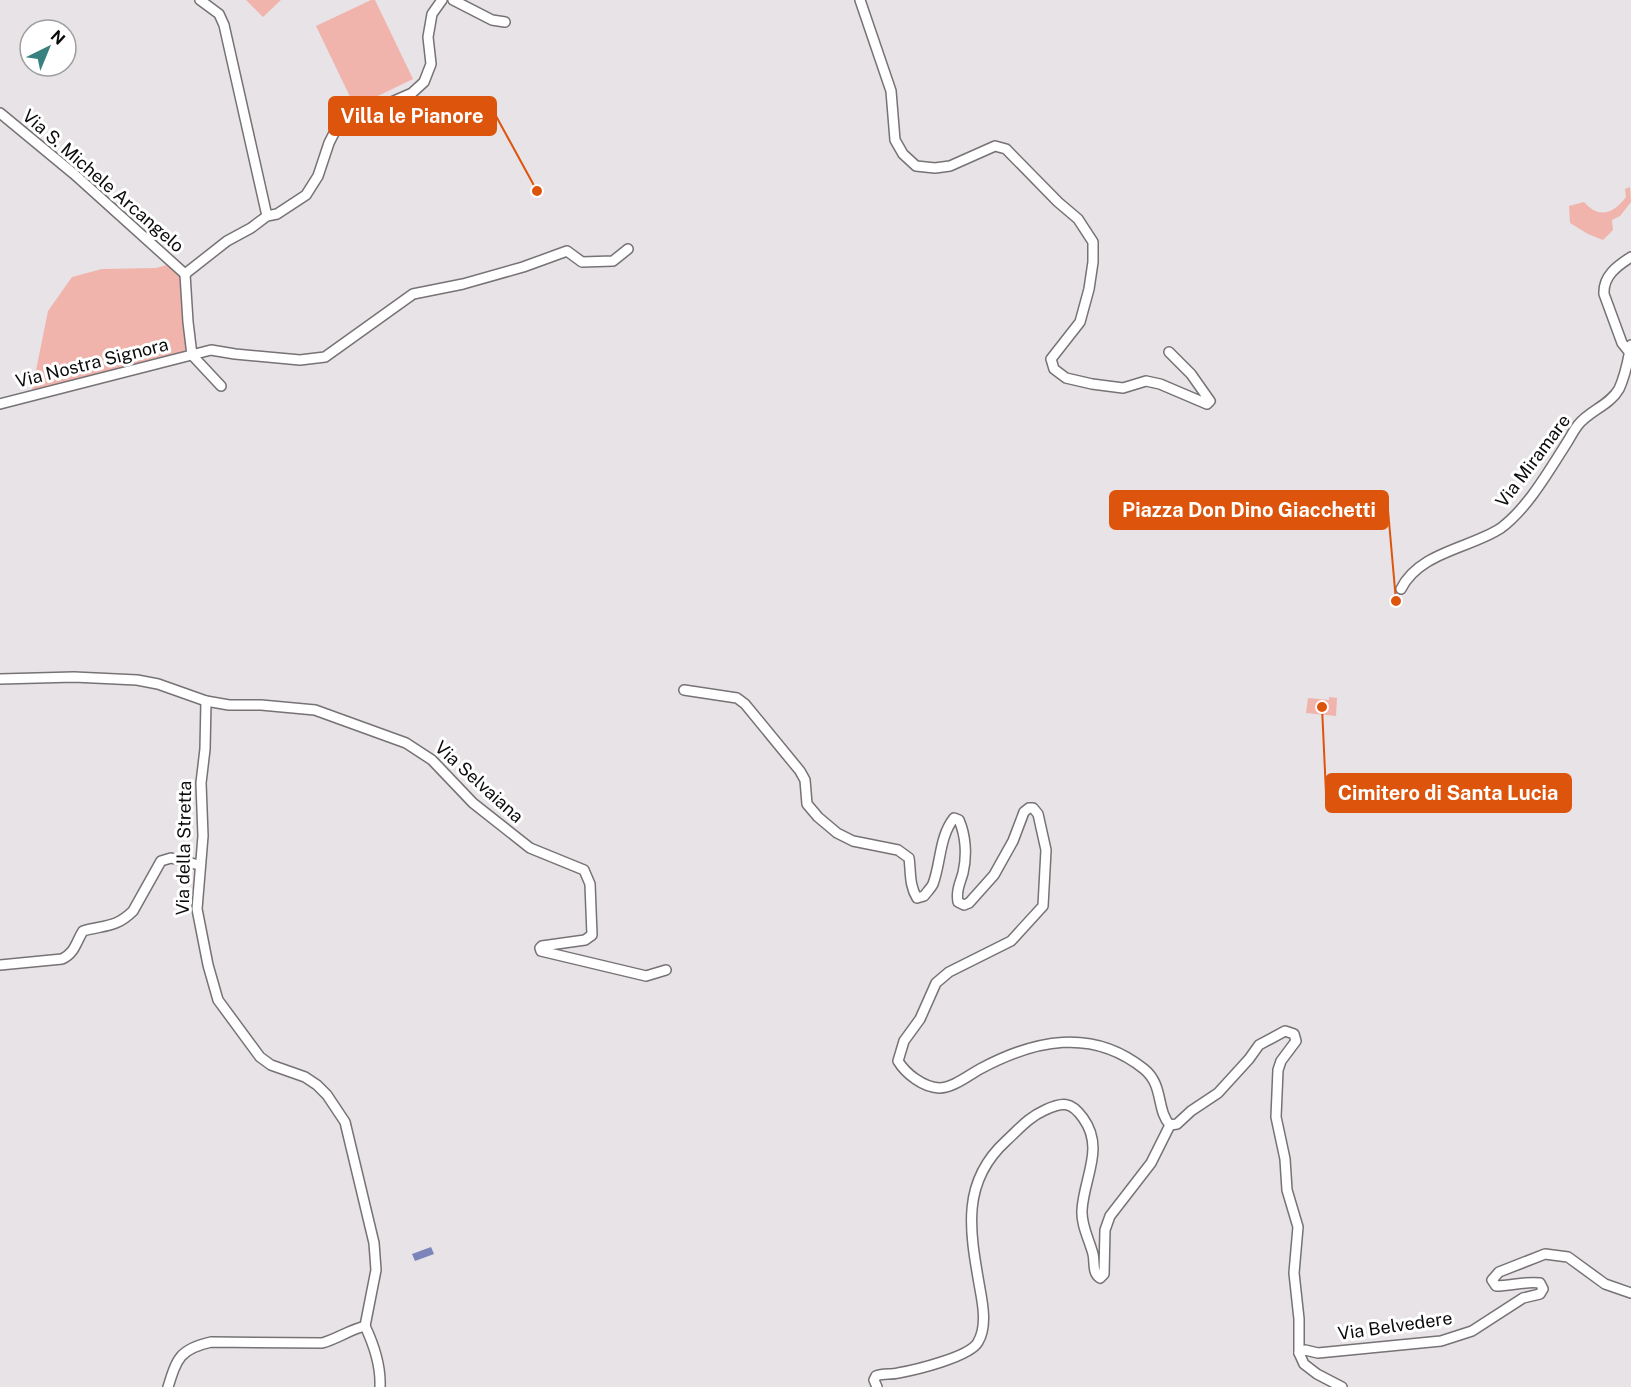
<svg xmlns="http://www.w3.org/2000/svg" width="1631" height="1387" font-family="'Public Sans',sans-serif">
	<rect width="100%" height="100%" fill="#e7e3e7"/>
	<!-- green -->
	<g fill="#f1b4ac">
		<path d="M246,0h35l-18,17z"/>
		<path d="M371,0h4l38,79 -58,28 -39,-81z"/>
		<path d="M1630,187l1,15 -11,14 -8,4 1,10 -10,10 -15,-6 -18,-11 -1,-17 15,-4c15,17 29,12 42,-5l-1,-8z"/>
		<path d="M170,264l12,10 5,73 -4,7 -151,36 16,-79 24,-34 30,-8 54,-1z"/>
		<path d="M1329,697l8,1 -1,18 -30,-3 2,-15 21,2z"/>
	</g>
	<!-- water -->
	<path fill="#7b85ba" d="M431,1247l3,7 -19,7 -3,-7z"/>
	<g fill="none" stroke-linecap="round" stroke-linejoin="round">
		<defs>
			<g id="street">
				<path d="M200,0l19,14 5,11 43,191"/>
				<path d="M453,0l39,20 13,2"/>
				<path d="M860,0l31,91 4,49 8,14 13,12 19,2 15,-2 45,-20 11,3 52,53 20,17 15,23v20l-4,27 -9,33 -29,37 3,10 12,9 26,6 31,4 23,-7 14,3 47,20 3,-3 -19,-27 -22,-22"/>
				<path d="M0,113l74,61 111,100"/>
				<path d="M185,274l42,-33 24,-13 16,-12 10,-2 29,-19 12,-19 11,-33 10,-20 18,-11 23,-5 32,-14 12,-11 7,-18 -3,-27 4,-23 10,-14"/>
				<path d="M185,274l3,48 4,33"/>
				<path d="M1630,353l-8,-10 -18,-49c-1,-18 13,-28 27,-37"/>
				<path d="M192,355l29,31"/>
				<path d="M0,404l211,-54 24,4 65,6 25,-3 88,-63 50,-10 60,-17 44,-16 15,11 31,-1 15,-12"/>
				<path d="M1401,589c18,-37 70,-41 100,-61 27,-20 49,-59 67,-87 3,-5 6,-11 10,-16 11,-14 32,-20 41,-36 7,-15 9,-29 12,-44"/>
				<path d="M0,679l74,-2 63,3 21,4 48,17 23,4h32l54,5 91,33 26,17 41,43 57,45 54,22 6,14 2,51 -7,5 -43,6 -2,2 1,3 105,25 20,-6"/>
				<path d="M684,690l53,8 8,6 55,67 5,9 2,24 11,13 19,16 16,8 45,9 11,8c2,14 0,27 8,40l7,-2c3,-4 7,-8 9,-12 8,-21 6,-47 21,-66l5,2c7,16 8,36 4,53 -3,10 -7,18 -5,29l6,3 5,-2 25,-28 19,-34 11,-29 5,-4h4l5,6 8,36 -3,56 -32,35 -62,31 -13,11 -16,36 -16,22 -6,20c8,13 25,26 41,27 14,0 30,-13 41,-19 54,-29 112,-42 164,0 20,16 12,41 26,56"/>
				<path d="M206,701l-1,48 -4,34 2,53 -6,73 11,56 10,35 42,57 11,8 34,12 12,8 10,10 18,27 29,121 2,27 -11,56"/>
				<path d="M0,965l62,-6c13,-6 14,-17 21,-28 21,-6 33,-3 50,-20l28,-50 10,-3 28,7"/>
				<path d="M1170,1125l7,-1 14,-13 27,-18 31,-34 10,-14 26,-14 9,3 2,7 -15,20 -3,9 -2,47 9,42 2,31 11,37 -4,46 5,46v34l5,11 13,10 25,13"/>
				<path d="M365,1326c9,19 16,40 15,61"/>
				<path d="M1299,1353l6,-3 13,3 123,-12 31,-10 51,-33 17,-4 3,-5 -3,-6c-15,-2 -29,3 -44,3l-4,-6 7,-8 46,-18 23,3 37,27 26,9"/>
				<path d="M168,1387c9,-29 12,-38 43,-45l111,1c15,-4 27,-13 43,-17"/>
				<path d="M877,1387l-3,-7 2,-4c7,-3 15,-1 22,-3 17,-3 72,-16 80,-31 9,-15 5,-37 2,-53 -10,-57 -20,-106 26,-148 13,-12 23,-24 39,-31 17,-8 26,-9 38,8 22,30 1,59 -1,92 -1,15 7,29 11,44 2,8 -1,19 7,24l4,-4 1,-44 5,-14 41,-53 19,-38"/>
			</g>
		</defs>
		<!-- street casing -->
		<use href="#street" stroke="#767275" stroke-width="12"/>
		<!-- street -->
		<use href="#street" stroke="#fff" stroke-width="9"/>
	</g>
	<g text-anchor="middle" stroke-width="6" stroke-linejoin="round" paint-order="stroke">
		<!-- street labels -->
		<g font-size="18" fill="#0c0b0c" stroke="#fff">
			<text transform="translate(103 181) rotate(41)" y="6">Via S. Michele Arcangelo</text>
			<text transform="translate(92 363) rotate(-14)" y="6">Via Nostra Signora</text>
			<text transform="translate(1533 461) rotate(-53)" y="6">Via Miramare</text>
			<text transform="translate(479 782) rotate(42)" y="6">Via Selvaiana</text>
			<text transform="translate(184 848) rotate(-89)" y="6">Via della Stretta</text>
			<text transform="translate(1395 1326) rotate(-8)" y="6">Via Belvedere</text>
		</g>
	</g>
	<!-- callouts -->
	<path fill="none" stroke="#dd550c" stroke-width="2" d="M537 191L496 116M1396 601L1388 510M1322 707L1326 793"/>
	<g fill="#dd550c" stroke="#fff" stroke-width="2">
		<circle cx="537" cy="191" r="6"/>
		<circle cx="1396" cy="601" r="6"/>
		<circle cx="1322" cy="707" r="6"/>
	</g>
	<g fill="#dd550c" stroke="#dd550c" stroke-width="2">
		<rect x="329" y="97" width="167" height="38" rx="6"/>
		<rect x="1110" y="491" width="278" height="38" rx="6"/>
		<rect x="1326" y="774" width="245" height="38" rx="6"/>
	</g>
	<g font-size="20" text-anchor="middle" font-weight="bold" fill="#fff">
		<text x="412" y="123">Villa le Pianore</text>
		<text x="1249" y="517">Piazza Don Dino Giacchetti</text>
		<text x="1448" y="800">Cimitero di Santa Lucia</text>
	</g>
	<!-- north arrow -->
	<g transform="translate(48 48) rotate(43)"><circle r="28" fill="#ffffff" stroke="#9e9d9e" stroke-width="1.5"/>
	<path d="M0-4.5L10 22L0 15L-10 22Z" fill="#39817e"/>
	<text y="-9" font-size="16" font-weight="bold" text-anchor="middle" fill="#0c0b0c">N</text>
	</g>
</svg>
